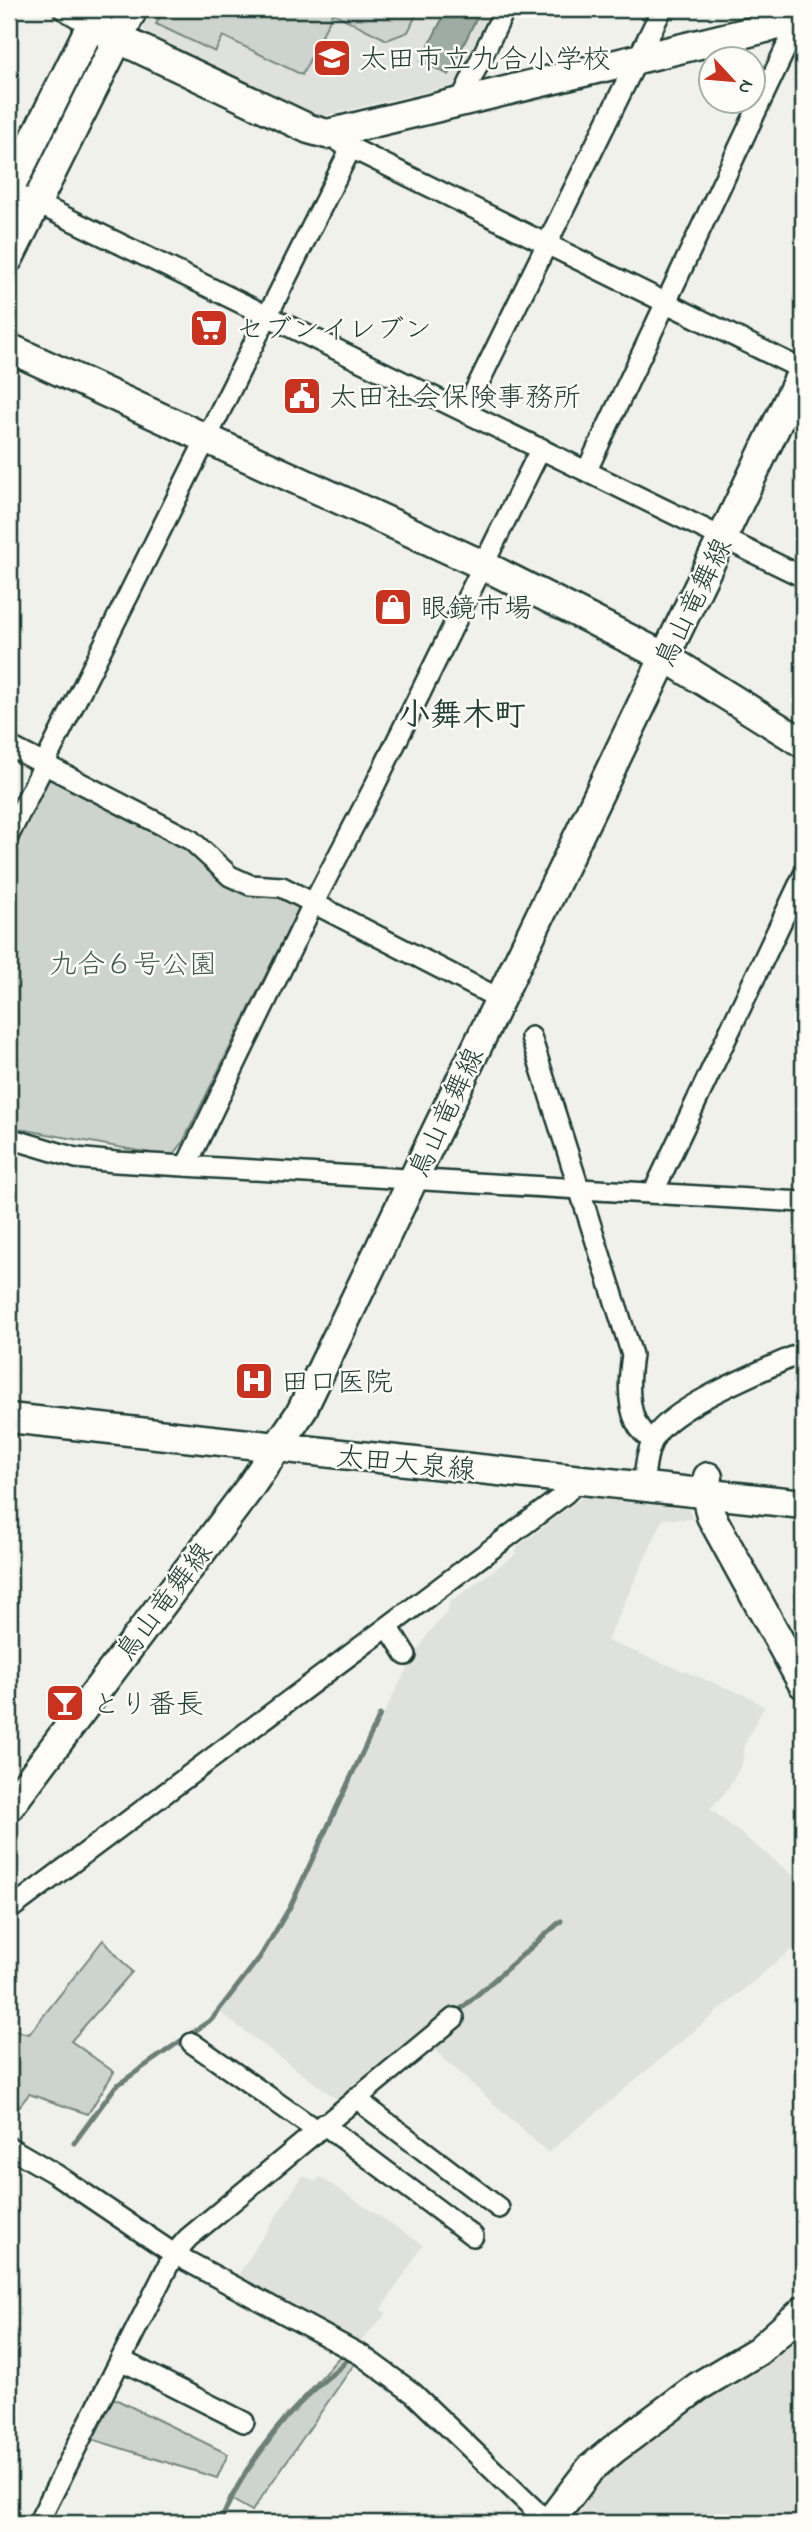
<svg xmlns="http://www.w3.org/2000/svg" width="812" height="2532" font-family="'Indie Flower','Klee One',sans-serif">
	<rect width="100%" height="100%" fill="#f0f1eb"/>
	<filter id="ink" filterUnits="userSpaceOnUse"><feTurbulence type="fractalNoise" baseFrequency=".0143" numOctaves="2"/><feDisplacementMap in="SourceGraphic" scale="14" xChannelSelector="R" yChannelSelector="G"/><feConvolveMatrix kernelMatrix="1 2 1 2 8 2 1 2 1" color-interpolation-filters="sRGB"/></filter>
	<g filter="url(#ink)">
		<!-- built -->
		<g fill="#dfe2dc">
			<path d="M144,9h350l-35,75 -145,34 -49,-19 -120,-68 -7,-9z"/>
			<path d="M584,1496l104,13 5,10h-30l-56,122 143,56 14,10 -20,38 -1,16 -15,28 -18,20 93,74v57l-255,213 -119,-108 35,-28 -8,-10 -117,94 -120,-89 39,-49 38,-64 99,-208 32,-56 19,-22 4,-11 66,-48 1,-7z"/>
			<path d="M303,2175l12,7 5,-5 103,68 -42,65 6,3 -26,28 -10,1 -114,-65z"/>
			<path d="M803,2323v200h-244l45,-55z"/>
		</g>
		<!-- green -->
		<g fill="#cdd3cd" stroke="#768880" stroke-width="2">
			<path d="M164,9h255l-11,23 -21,8 -54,-27 -31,62 -79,-39 -8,16 -59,-28z"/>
			<path d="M46,777l253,131 -117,236 -9,11h-12l-152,-28v-277z"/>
			<path d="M103,1940l29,32 -61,69 43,31 -26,42 -59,-20 -20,26v-91l20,5z"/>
			<path d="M340,2356l15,7 -103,148 -23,-13 67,-92z"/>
			<path d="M109,2396l119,58 -11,24 -129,-40z"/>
		</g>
		<!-- water -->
		<path fill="#9faca4" stroke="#6c8077" stroke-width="2" d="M447,9h8l21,10 -27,56 -28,-14z"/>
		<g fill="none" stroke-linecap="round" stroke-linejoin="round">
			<!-- stream -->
			<g stroke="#6c8077" stroke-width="5">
				<path d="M461,2009l100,-88"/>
				<path d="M74,2143l42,-57 96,-67 48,-62 30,-50 90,-192"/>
				<path d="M220,2523c21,-51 56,-100 98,-137 9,-9 20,-15 28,-25"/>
			</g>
			<defs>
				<g id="street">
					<path d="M63,9l27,16"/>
					<path d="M461,100l44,-91"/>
					<path d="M339,142l464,228"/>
					<path d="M26,198l777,379"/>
					<path d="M465,411l197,-402"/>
					<path d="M587,470l212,-450"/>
					<path d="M9,746l182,94 39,36 20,9 32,2 216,111"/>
					<path d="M9,835l341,-685"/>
					<path d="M531,1037l101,318c-4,26 -7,71 21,85"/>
					<path d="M9,1138l67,20 40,4 687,40"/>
					<path d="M186,1166l127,-262 61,-117 167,-339"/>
					<path d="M653,1193l150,-317"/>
					<path d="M643,1488c2,-18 3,-38 13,-53 21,-31 111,-66 147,-83"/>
					<path d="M389,1628l17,27"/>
					<path d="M9,1910l556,-416 13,-13"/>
					<path d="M192,2043l124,87"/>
					<path d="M357,2097l11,11 131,100"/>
					<path d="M323,2124l150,112"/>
					<path d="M9,2147l48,28 117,79 187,101 52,38 125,120 13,7 -1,3"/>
					<path d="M121,2360l123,62"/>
					<path d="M38,2523l136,-269 14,-16 266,-220"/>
				</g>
				<g id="secondary">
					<path d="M90,25l219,104 18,5 476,-115"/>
					<path d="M9,190l90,-181"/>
					<path d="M9,258l124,-249"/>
					<path d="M9,348l476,218 180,91 138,86"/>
					<path d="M9,1418l794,86"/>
					<path d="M708,1477l-2,18 5,21 92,168"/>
					<path d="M9,1807l239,-317 53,-78 502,-1042"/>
					<path d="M551,2520l39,-51 24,-20 85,-63 59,-35 45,-40"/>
				</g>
			</defs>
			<!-- street casing -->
			<use href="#street" stroke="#1f3d34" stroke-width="24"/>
			<!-- secondary casing -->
			<use href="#secondary" stroke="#1f3d34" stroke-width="33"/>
			<!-- street -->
			<use href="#street" stroke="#fdfcf7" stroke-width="19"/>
			<!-- secondary -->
			<use href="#secondary" stroke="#fdfcf7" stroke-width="28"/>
		</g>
	</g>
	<!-- icons -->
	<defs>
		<symbol id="school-square" viewBox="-11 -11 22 22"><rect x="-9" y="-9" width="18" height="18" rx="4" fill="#c8321e" stroke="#fdfcf7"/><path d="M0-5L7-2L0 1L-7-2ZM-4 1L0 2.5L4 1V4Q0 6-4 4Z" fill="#fff"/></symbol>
		<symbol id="supermarket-square" viewBox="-11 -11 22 22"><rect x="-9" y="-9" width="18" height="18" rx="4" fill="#c8321e" stroke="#fdfcf7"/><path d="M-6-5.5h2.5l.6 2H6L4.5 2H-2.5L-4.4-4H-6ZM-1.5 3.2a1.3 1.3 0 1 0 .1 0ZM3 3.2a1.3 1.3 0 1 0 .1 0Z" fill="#fff"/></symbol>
		<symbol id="civic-square" viewBox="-11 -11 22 22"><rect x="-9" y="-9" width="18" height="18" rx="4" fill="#c8321e" stroke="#fdfcf7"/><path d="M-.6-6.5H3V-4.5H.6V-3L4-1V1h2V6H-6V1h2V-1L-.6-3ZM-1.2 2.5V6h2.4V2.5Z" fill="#fff"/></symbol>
		<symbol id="shop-square" viewBox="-11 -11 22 22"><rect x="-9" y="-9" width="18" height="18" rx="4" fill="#c8321e" stroke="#fdfcf7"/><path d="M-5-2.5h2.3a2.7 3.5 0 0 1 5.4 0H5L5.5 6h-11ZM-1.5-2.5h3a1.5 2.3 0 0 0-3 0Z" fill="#fff"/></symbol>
		<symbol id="hospital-square" viewBox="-11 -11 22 22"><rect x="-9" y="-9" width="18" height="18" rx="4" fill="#c8321e" stroke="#fdfcf7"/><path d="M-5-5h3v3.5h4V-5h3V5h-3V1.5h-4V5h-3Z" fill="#fff"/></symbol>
		<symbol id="bar-square" viewBox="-11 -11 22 22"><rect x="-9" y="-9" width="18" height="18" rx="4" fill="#c8321e" stroke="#fdfcf7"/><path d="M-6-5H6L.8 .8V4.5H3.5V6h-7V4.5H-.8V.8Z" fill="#fff"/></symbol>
	</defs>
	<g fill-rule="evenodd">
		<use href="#school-square" x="310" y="36" width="44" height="44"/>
		<use href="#supermarket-square" x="187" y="306" width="44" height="44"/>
		<use href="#civic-square" x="280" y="374" width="44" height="44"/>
		<use href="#shop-square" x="371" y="585" width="44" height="44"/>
		<use href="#hospital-square" x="232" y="1359" width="44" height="44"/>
		<use href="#bar-square" x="43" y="1681" width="44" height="44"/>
	</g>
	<g text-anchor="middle" stroke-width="5" stroke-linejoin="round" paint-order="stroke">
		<!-- poi labels -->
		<g font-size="28" fill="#1f3d34" stroke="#fdfcf7" text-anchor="start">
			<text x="359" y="68">太田市立九合小学校</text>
			<text x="236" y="338">セブンイレブン</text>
			<text x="329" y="406">太田社会保険事務所</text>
			<text x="420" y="617">眼鏡市場</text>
			<text x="281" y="1391">田口医院</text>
			<text x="92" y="1713">とり番長</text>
		</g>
		<!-- street labels -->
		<g font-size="28" fill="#1f3d34" stroke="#fdfcf7">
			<text transform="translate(692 602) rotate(-64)" y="10">鳥山竜舞線</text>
			<text transform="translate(445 1112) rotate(-65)" y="10">鳥山竜舞線</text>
			<text transform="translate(406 1462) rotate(6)" y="10">太田大泉線</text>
			<text transform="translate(163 1601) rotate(-53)" y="10">鳥山竜舞線</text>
		</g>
		<!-- park labels -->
		<g font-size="28" fill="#425b53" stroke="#fdfcf7">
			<text x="133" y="973">九合６号公園</text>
		</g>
		<!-- quarter labels -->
		<g font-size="32" font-weight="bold" fill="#1f3d34" stroke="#fdfcf7">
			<text x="462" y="725">小舞木町</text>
		</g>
	</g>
	<!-- margin -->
	<rect width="812" height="2532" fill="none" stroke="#fdfcf7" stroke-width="35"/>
	<rect x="18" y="18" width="777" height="2497" fill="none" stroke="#1f3d34" stroke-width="2.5" filter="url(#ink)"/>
	<!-- north arrow -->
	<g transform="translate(732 80) rotate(116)"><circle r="33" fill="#fdfcf7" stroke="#a4b0a9" stroke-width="2"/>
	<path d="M0-5L12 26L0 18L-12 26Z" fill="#c8321e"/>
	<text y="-10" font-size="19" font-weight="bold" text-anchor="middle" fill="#1f3d34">N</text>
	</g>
</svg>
